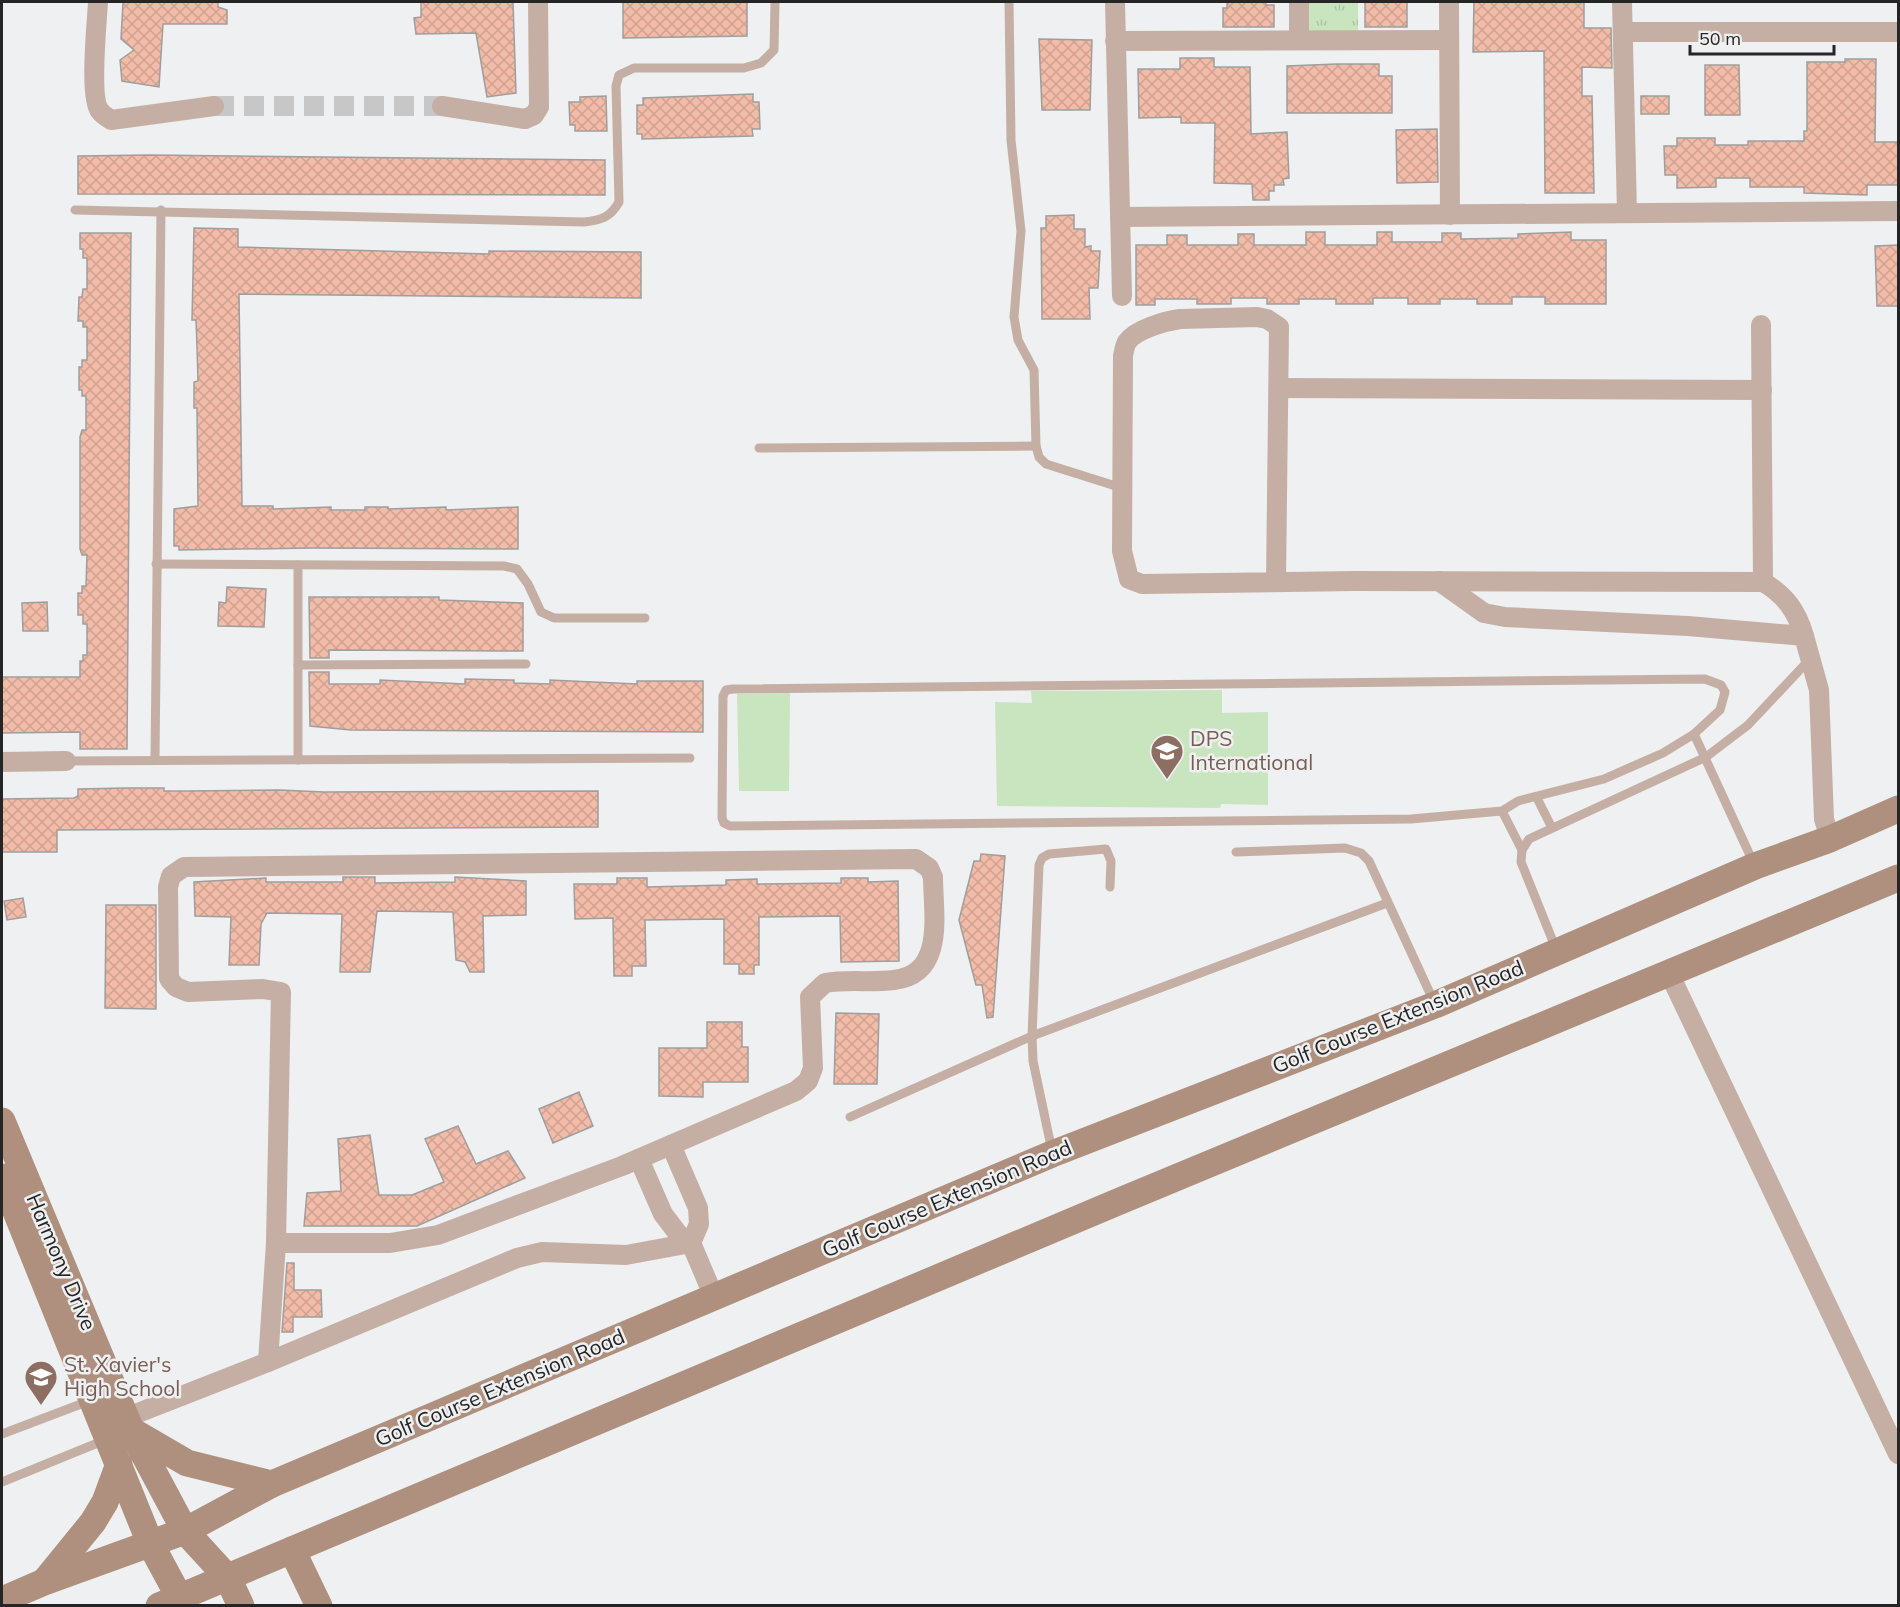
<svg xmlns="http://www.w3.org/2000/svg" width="1900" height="1607" font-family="Mulish,sans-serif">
	<defs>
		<pattern id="park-tufts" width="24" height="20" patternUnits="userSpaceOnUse" patternTransform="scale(1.5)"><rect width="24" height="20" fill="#c8e5c0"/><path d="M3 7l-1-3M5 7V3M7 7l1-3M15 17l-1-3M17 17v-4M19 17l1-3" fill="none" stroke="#acc4a5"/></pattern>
		<pattern id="building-cross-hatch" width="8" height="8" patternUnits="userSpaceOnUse" patternTransform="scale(1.5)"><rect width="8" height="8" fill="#f2bca9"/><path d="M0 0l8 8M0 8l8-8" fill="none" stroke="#cfa191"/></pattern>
	</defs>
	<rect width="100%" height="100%" fill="#eff0f1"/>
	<!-- grass -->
	<g fill="#c8e5c0">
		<path d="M1222,690v23l46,-1v93l-47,-1 -1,4 -223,-2 -2,-104 37,1 -1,-12z"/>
		<path d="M790,693l-1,98h-50l-2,-97z"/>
	</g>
	<!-- park -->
	<rect fill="url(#park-tufts)" x="1307" y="2" width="51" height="30"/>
	<!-- building -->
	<g fill="url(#building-cross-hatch)" stroke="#9f9e9d" stroke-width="1.5">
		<path d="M123,2h95v5l9,3v14h-64l-4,63 -37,-6 -2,-21 14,-10 -13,-11z"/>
		<path d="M421,2h92l3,91 -29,4 -11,-64 -60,1 -2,-16 7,-1z"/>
		<path d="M623,2h124v34l-124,2z"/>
		<path d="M1227,2h39v3h8v22h-51v-19h4z"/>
		<rect x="1365" y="2" width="42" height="25"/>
		<path d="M1474,2h110v26h27l1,40 -30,-1v29h10l2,97h-49l-1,-142 -71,1z"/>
		<path d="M1039,39l53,1 -2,70h-48z"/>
		<path d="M1180,58h34v9h36l1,67 36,-2 2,46 -6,1 1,6h-10v6h-5v9h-16l-1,-16 -38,-1 1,-60h-34v-6l-42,1 -1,-49h42z"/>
		<path d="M1845,59h31l-1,83h24v43h-32v10l-63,-2v-6h-54v-9h-34v9l-39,1v-13h-12l-1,-29h13v-8h38v7h33v-4h56v-10h3v-69h38z"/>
		<path d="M1337,64h42v12h13v37h-105v-47z"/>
		<path d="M1705,65h34l1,50h-35z"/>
		<path d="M753,94v8h6l1,27h-8l1,7 -111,3v-5h-5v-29h6v-7z"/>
		<path d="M606,96l1,35h-32v-6h-5l-1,-23h11v-5z"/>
		<rect x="1641" y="96" width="28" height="18"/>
		<path d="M1437,129l1,53 -41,1 -1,-53z"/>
		<path d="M150,155l455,5v35l-527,-1v-38z"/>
		<path d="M1074,215v14h11v18l6,-1v5h9l-2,37h-9l1,31h-48l-1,-91h5v-12z"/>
		<path d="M194,228l44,1v18l251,7v-3l152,1v46l-402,-4 3,212h31v3l58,-2v3h34v-3h23v2l58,-2v3l72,-3v42l-205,-1 -134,2v-4h-5v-37l24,-3 -1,-98h-3v-26l4,-1 -1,-35 -1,-26h-4z"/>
		<path d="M1306,232h19v13h52v-13h15v10h50v-9h19v6l57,-1v-4l53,-2v8h35v64h-61v-7h-33v7h-35v-5h-37v5h-32v-6h-35v6h-37v-5h-37v5h-32v-6h-36v6h-34v-5h-42v6h-19v-60h31v-10h20v10h51v-11h16v11h52z"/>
		<path d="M80,233h51l-4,516h-47v-17l-78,1v-56h78v-16h3v-6h4v-31h-4v-9h-5v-22h4v-7h4l1,-31h-5l-2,-6v-112l2,-7h4v-34h-4v-6h-3v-23h3v-7h5v-33h-4v-6h-5l1,-24h3l1,-8h4v-31h-4v-9h-3z"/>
		<path d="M1899,245v61h-22l-2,-60z"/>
		<path d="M227,587l39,2 -2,38 -46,-1 1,-24 7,1z"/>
		<path d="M309,597h130v3l84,3v48l-194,-1v8h-19z"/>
		<path d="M47,602l1,29h-25l-1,-28z"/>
		<path d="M309,672h20v12h51v-4l85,4v-5l49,1v3l36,1v-4l87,4v-3h66v51l-352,-2 -41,-4z"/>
		<path d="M126,788h38v3h23l92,-1 45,2 274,-1v36l-541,3v22h-55v-53l72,-1 4,-2v-7z"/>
		<path d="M981,854l24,2 -12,161 -6,1 -5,-33h-6l-17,-65 15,-59h6z"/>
		<path d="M343,877h32v6l80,-1v-5l71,4v34l-43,1 1,56h-14l-5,-10 -9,-2 -3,-48 -76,-1 -7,61h-30l2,-58 -75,-1 -6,11 -2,41h-30l2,-48 -36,-1 -1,-34 72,-4v4h77z"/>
		<path d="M617,878h30v9l79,-2v-5l31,-1v5l84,-1v-5h27v4l30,-1 1,80 -58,1 -1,-46 -81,1v48h-5v9h-15v-10h-15v-45l-79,1 1,46h-14v10h-18l-1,-58 -38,1 -1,-35h43z"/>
		<path d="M23,898l3,19 -19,3 -3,-19z"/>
		<path d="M106,905h50v104l-51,-1z"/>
		<path d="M836,1013l43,1 -2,70h-43z"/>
		<path d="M707,1022h35v25h6v35h-45v15l-44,-1v-48h48z"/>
		<path d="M579,1092l14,34 -40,17 -14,-34z"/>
		<path d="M458,1126l18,38 32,-13 17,27 -108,48h-113l3,-33 34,-2 -3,-52 32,-4 9,60h33l32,-13 -19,-43z"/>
		<path d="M287,1263h7v27h27l1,27h-29v15h-11z"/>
	</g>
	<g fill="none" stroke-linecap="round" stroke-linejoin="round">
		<!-- minor-tunnel -->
		<path stroke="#c7c7c8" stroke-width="20" stroke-dasharray="20 10" stroke-linecap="butt" d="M214,106h228"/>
		<!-- service -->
		<g stroke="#c5afa4" stroke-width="9">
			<path d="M1009,2l2,138 10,91 -7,86 4,23 16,30 2,76 3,11 7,7 76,24"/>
			<path d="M75,210l509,12c17,-2 26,-4 35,-20l-3,-116 3,-11 15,-7h110l17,-5 13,-13 1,-48"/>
			<path d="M759,448l277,-2"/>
			<path d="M156,564l348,2 13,3 11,15 13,28 13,6h91"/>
			<path d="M298,565v195"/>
			<path d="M298,665l228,-1"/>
			<path d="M1705,679l16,6 4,7 -5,18 -26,24 -31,19 -59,26 -86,22 -16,10 -91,8 -681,7 -6,-3 -2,-5 1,-122 3,-6 7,-1z"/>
			<path d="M1694,734l60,130"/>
			<path d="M155,759l6,-549"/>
			<path d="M66,761l624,-3"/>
			<path d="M1537,798l15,30"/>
			<path d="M1502,811l20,39"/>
			<path d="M1236,852l109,-4 16,5 8,8 65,141"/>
			<path d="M1556,949l-35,-87 1,-12 7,-11 177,-82 42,-32 62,-66"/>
			<path d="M850,1117l182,-81 355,-133"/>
			<path d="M1052,1151l-19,-90 -1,-25 7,-171 3,-7 7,-4 57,-5 5,12 -1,26"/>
			<path d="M2,1434l87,-33"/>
			<path d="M2,1482l103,-42"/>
		</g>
		<!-- minor -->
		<g stroke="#c5afa4" stroke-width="20">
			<path d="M98,2c-1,20 -9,96 2,109 3,4 8,7 11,9l103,-14"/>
			<path d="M1115,2l7,294"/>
			<path d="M1449,2l1,213"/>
			<path d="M1622,2l5,211"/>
			<path d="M1623,32h275"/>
			<path d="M1299,40v-38"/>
			<path d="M1115,41l334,-1"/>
			<path d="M442,106l83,13 9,-4 5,-8 -1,-105"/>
			<path d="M1120,217l778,-6"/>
			<path d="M1761,325l2,257"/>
			<path d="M1279,388l483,2"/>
			<path d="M1439,581l45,32 21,4 183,9 116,10 15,54 5,129 6,20"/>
			<path d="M1276,582l3,-255 -12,-8 -10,-2 -77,2c-14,2 -44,10 -53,23 -2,3 -3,9 -4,14l-1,195 7,28 13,5 213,-3 408,1c22,13 34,29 41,54"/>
			<path d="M2,762l64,-1"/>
			<path d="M1669,973l229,481"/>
			<path d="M639,1159l24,55 16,21 12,8 23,54"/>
			<path d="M268,1362l8,-119 5,-251 -18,-3 -75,3 -12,-5 -7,-8 -1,-92 3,-11 13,-9 732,-8 13,9 4,9c0,36 13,97 -39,103 -23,3 -46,-1 -69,3l-15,14 3,71 -5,13 -12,10 -174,75 -184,69 -48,8h-114"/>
			<path d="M125,1418l143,-56 249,-104 25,-6 84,3 65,-12 8,-19 -1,-16 -27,-63"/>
		</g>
		<!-- secondary -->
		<g stroke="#af907e" stroke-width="27">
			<path d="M2,1121l129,309 54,101 43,47 13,28"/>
			<path d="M2,1177l148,366 34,63"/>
			<path d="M132,1431l55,32 85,21"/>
			<path d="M292,1550l27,56"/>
			<path d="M45,1581l48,-59 12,-20 14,-38"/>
			<path d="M2,1600l42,-18 141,-51 87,-47 780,-330 383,-149 320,-139 75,-27 68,-30"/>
			<path d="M159,1606l961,-405 778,-323"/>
		</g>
	</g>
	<!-- icons -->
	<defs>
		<symbol id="school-pin" viewBox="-11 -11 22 30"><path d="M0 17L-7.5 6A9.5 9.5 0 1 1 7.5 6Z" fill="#8d6e63" stroke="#eff0f1"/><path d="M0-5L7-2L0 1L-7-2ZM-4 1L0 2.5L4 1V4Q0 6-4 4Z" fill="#fff"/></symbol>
	</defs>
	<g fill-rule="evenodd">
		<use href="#school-pin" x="1148" y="732" width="38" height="52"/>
		<use href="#school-pin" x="22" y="1358" width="38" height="52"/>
	</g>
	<g text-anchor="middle" stroke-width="5" stroke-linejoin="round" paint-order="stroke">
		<!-- education labels -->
		<g font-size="21" fill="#785e54" stroke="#eff0f1" text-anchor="start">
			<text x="1190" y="746">DPS<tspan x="1190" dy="24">International</tspan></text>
			<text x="64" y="1372">St. Xavier's<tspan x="64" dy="24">High School</tspan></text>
		</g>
		<!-- street labels -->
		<g font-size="21" fill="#252526" stroke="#eff0f1">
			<text transform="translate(1398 1017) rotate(-22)" y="7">Golf Course Extension Road</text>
			<text transform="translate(947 1199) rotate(-23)" y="7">Golf Course Extension Road</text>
			<text transform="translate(61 1262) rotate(67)" y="7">Harmony Drive</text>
			<text transform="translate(500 1388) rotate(-23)" y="7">Golf Course Extension Road</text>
		</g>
	</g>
	<!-- border -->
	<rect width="1900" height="1607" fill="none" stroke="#252526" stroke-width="6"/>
	<!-- scale -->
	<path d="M1690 45v9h144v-9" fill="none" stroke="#252526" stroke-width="3"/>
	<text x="1699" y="45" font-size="18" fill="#252526" stroke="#eff0f1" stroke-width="4.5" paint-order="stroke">50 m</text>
</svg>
